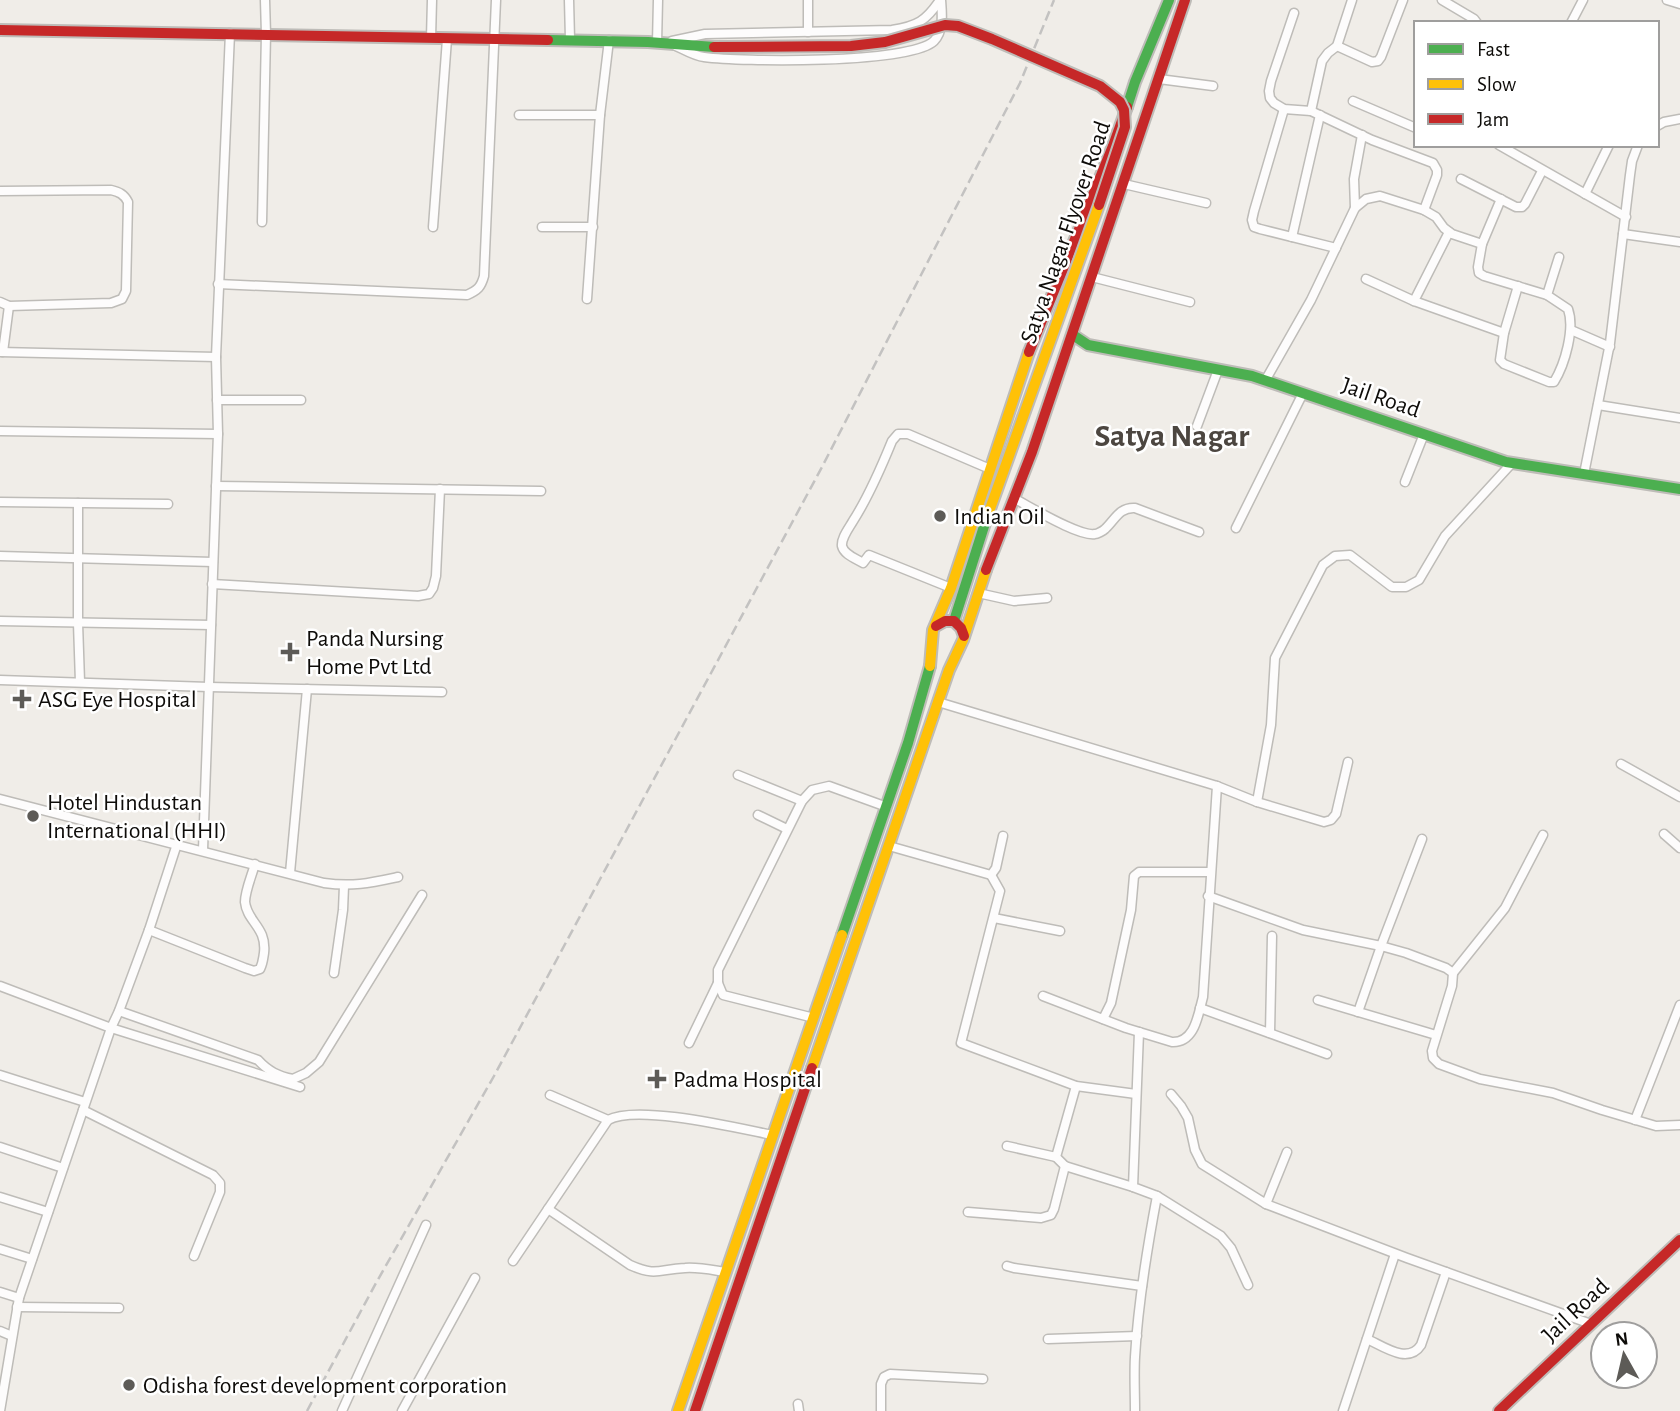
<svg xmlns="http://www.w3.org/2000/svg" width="1680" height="1411" font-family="'Alegreya Sans',sans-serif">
	<rect width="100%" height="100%" fill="#f0ede8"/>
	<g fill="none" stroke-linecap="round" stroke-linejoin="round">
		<defs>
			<g id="street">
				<path d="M569,0l1,39"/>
				<path d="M808,0v32"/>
				<path d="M1442,0l32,19 3,4"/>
				<path d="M1667,0l13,4"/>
				<path d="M1294,13l-23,68 -2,10 1,7 4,5 10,6 27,2 61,29 61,23 4,7v5l-13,35"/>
				<path d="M1571,23l12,-23"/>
				<path d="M431,38l1,-38"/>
				<path d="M672,41l33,-7 187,-4c25,-4 34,-9 48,-30"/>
				<path d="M657,43l1,-43"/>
				<path d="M674,45c9,4 20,11 30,12 36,5 206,7 230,-16 10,-10 8,-28 7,-41"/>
				<path d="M1337,46l35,16 6,-1 3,-4 22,-57"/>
				<path d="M1159,79l54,7"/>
				<path d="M1353,101l63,27"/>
				<path d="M1284,109l-30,102 -2,9 2,7 6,2 76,19"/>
				<path d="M1311,111l11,-50 6,-8 9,-7 15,-46"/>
				<path d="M519,115h81"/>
				<path d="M1657,126l7,-4 16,-3"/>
				<path d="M1499,145l127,72"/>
				<path d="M1461,179l55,28h6l3,-3 17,-33"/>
				<path d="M1124,184l82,19"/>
				<path d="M0,191l111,-1c8,2 13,4 17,12l-2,89 -4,8 -11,4 -102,3 -9,-4"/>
				<path d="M1585,194l24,-49"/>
				<path d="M1355,208l-1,-29 8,-44"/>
				<path d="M262,222l4,-188 -1,-34"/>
				<path d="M433,227l14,-188"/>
				<path d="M542,227h51"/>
				<path d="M1449,232l-35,69 90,32"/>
				<path d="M1623,234l57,8"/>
				<path d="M1292,237l28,-122"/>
				<path d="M1482,244l-4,23 1,6 5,3 63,19"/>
				<path d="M1092,277l98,25"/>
				<path d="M1366,279l48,22"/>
				<path d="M218,284l249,11c11,-5 14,-8 17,-19l12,-276"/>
				<path d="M1518,286l-14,47 -4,27 4,4 45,18h5c11,-18 21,-53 14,-73l-21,-14 12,-38"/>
				<path d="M587,299l13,-184 9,-75"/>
				<path d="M1571,330l39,17"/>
				<path d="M0,352l216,5"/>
				<path d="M3,352l6,-46"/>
				<path d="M1265,381l46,-81 44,-92 11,-9 14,-3 44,14 12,7 8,11 8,6 30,10 19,-45"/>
				<path d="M217,400h84"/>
				<path d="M1598,405l82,13"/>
				<path d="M1197,426l21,-56"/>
				<path d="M0,431l218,3"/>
				<path d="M1584,474l26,-131 20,-168 2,-14 6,-16"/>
				<path d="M1405,482l19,-48"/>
				<path d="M216,486l325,5"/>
				<path d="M1013,498c16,8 66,39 82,36 2,0 8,-3 10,-5 10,-9 14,-22 30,-21l64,24"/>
				<path d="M0,502l168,2"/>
				<path d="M78,503v120l2,59"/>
				<path d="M1236,528l67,-135"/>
				<path d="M0,556l213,6"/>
				<path d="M212,584l206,12 11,-2 4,-6 3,-12 4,-87"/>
				<path d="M951,588l-82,-33 -6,8c-6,-4 -19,-8 -21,-17 -1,-8 7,-18 11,-25 16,-25 28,-53 39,-80l6,-7h10l82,35"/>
				<path d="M978,593l36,8 33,-3"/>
				<path d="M0,621l211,4"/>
				<path d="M0,680l209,7 233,5"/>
				<path d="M938,702l279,84 -14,211c-5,18 -8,46 -31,45l-46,-14 -83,-32"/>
				<path d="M1621,764l59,33"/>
				<path d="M738,775l64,26"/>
				<path d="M1217,786l40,16 14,-77 4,-67 48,-93 12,-9 15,-1 42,32h14l13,-7 26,-44 67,-73"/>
				<path d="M0,799l324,84c29,4 46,0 74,-6"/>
				<path d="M1257,802l67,20 7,-2 5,-6 12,-52"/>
				<path d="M758,815l29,14"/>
				<path d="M1664,834l16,14"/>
				<path d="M889,846l102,29 5,-7 7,-32"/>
				<path d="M203,850l15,-416 -2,-77 14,-324"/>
				<path d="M290,873l17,-184"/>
				<path d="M991,875l9,16 -39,152 115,43 60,8"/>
				<path d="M1208,896l95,34 78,16 25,7 40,15 7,5 -1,13 -20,65 1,7 6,6 41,15 73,14 49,17 54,16 24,-1"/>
				<path d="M994,918l66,13"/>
				<path d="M149,930l96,38 9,3 6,-2c3,-6 3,-10 4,-16 3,-26 -17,-31 -19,-51 0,-11 7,-27 10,-38"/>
				<path d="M334,973l9,-63 1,-24"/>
				<path d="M1453,973l52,-65 38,-73"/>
				<path d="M0,986l111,42 189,59"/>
				<path d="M1318,1000l118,35"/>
				<path d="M1200,1008l127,46"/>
				<path d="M119,1011l139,49c10,11 20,16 35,19l13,-6 13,-11 103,-167"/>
				<path d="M1358,1012l23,-66 41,-107"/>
				<path d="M814,1018l-91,-23 -5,-12v-13l84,-169 10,-11 17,-4 58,21"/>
				<path d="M1103,1019l8,-16 20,-93 3,-34 5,-4h71"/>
				<path d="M1270,1033l2,-97"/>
				<path d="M689,1043l29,-60"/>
				<path d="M0,1075l85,27"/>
				<path d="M1076,1086l-20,71 9,9 68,21"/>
				<path d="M1171,1094l10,12 7,12 7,32 7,14 64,40"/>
				<path d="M550,1095l58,25"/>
				<path d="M83,1110l130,65 7,8v9l-26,64"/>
				<path d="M1635,1120l45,-115"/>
				<path d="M1007,1146l49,11"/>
				<path d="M0,1147l63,21"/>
				<path d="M1287,1152l-21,52 141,54 184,66"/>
				<path d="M1157,1196l64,40 10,12 17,37"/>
				<path d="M0,1197l48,15"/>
				<path d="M548,1209l82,56c27,12 29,4 55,3 14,-1 27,2 40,4"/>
				<path d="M968,1212l73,6 10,-3 3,-6 11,-43"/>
				<path d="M0,1249l32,10"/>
				<path d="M513,1261l95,-141c29,-16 129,8 164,15"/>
				<path d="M1007,1266l7,2 128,18"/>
				<path d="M0,1292l19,6"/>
				<path d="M17,1307l102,1"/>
				<path d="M0,1331l12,5"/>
				<path d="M1048,1339l89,-3"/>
				<path d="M1367,1339c16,7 41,26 54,6l25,-73"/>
				<path d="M798,1404l1,7"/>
				<path d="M0,1411l19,-113 92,-270 8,-17 30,-81 28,-86"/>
				<path d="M342,1411l84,-186"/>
				<path d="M402,1411l73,-133"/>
				<path d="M881,1411v-27l3,-7 6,-3 93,5"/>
				<path d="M1135,1411c0,-18 -1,-36 0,-54 3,-54 12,-108 22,-161l-24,-9 6,-155"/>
				<path d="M1343,1411l52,-157"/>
			</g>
			<g id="fast">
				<path d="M548,40l100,2 66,5"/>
				<path d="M1127,107l8,-25 34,-82"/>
				<path d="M1073,335l15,10 164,31 254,86 174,27"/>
				<path d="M954,621l32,-101"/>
				<path d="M842,935l66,-192 22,-77"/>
			</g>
			<g id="slow">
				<path d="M930,666l3,-36 18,-42 78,-236"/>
				<path d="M812,1068l137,-398 14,-30 23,-70"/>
				<path d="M678,1411l164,-476"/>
			</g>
			<g id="jam">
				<path d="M0,30l548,10"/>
				<path d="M1029,352l84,-206 14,-39"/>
				<path d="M986,570l46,-118 153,-452"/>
				<path d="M936,626l9,-5h9l7,7 3,8"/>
				<path d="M695,1411l117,-343"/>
				<path d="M1499,1411l181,-171"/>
			</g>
		</defs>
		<!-- street casing -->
		<use href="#street" stroke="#bebcb8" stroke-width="11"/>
		<!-- fast casing -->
		<use href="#fast" stroke="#bebcb8" stroke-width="14"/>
		<!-- slow casing -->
		<use href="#slow" stroke="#bebcb8" stroke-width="14"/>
		<!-- jam casing -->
		<use href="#jam" stroke="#bebcb8" stroke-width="14"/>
		<!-- street -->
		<use href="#street" stroke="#fdfcfc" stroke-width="8"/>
		<!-- fast -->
		<use href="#fast" stroke="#4caf50" stroke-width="10"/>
		<!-- slow -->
		<use href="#slow" stroke="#ffc107" stroke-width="10"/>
		<!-- jam -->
		<use href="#jam" stroke="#c62828" stroke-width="10"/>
		<!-- rail -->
		<path stroke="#c3c2c1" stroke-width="2.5" stroke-dasharray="10 5" stroke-linecap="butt" d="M307,1411l69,-128 118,-207 328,-609 198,-384 34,-83"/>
		<defs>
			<path id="slow-bridge" d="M986,520l113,-315"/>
			<path id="jam-bridge" d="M714,47l137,-1 34,-4 60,-17 13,1 34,13 108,47 20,16 4,8 1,17 -26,78"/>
		</defs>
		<!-- slow-bridge casing -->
		<use href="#slow-bridge" stroke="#bebcb8" stroke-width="14" stroke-linecap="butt"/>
		<!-- jam-bridge casing -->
		<use href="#jam-bridge" stroke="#bebcb8" stroke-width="14" stroke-linecap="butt"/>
		<!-- slow-bridge -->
		<use href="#slow-bridge" stroke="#ffc107" stroke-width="10"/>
		<!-- jam-bridge -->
		<use href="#jam-bridge" stroke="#c62828" stroke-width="10"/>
	</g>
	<!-- markers -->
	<g fill="#5d5b57" stroke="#fff" stroke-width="2.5">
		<circle cx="940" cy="516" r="7"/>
		<path d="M286.5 641.5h7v7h7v7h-7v7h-7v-7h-7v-7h7z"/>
		<path d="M18.5 688.5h7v7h7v7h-7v7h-7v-7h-7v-7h7z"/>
		<circle cx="33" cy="816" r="7"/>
		<path d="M653.5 1068.5h7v7h7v7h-7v7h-7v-7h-7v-7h7z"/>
		<circle cx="129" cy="1385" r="7"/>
	</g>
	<g text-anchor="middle" stroke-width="5" stroke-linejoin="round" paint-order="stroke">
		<!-- street labels -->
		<g font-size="24" fill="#0e0c09" stroke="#fff">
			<text transform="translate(1065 232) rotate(-71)" y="8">Satya Nagar Flyover Road</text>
			<text transform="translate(1381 397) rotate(19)" y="8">Jail Road</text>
			<text transform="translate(1575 1310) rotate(-43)" y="8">Jail Road</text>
		</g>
		<!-- poi labels -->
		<g font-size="24" fill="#0e0c09" stroke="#fff" text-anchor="start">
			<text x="954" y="524">Indian Oil</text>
			<text x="306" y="646">Panda Nursing<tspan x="306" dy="28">Home Pvt Ltd</tspan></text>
			<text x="38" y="707">ASG Eye Hospital</text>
			<text x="47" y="810">Hotel Hindustan<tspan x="47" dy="28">International (HHI)</tspan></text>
			<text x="673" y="1087">Padma Hospital</text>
			<text x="143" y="1393">Odisha forest development corporation</text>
		</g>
		<!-- district labels -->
		<g font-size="32" font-weight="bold" fill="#4c4640" stroke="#fff">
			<text x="1172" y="446">Satya Nagar</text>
		</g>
	</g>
	<!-- legend -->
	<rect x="1414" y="21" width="245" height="126" fill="#ffffff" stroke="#9f9e9d" stroke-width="2"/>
	<rect x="1428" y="44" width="35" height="10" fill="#4caf50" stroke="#9f9e9d" stroke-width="2"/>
	<text x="1477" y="56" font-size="21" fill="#0e0c09">Fast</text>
	<rect x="1428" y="79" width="35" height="10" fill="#ffc107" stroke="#9f9e9d" stroke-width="2"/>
	<text x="1477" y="91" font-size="21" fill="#0e0c09">Slow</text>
	<rect x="1428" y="114" width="35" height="10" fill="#c62828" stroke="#9f9e9d" stroke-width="2"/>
	<text x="1477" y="126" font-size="21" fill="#0e0c09">Jam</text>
	<!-- north arrow -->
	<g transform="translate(1624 1355) rotate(352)"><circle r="33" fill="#ffffff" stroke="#9f9e9d" stroke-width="2"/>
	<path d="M0-5L12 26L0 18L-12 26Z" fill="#5d5b57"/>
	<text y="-10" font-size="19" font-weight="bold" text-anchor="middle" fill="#0e0c09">N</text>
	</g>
</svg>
